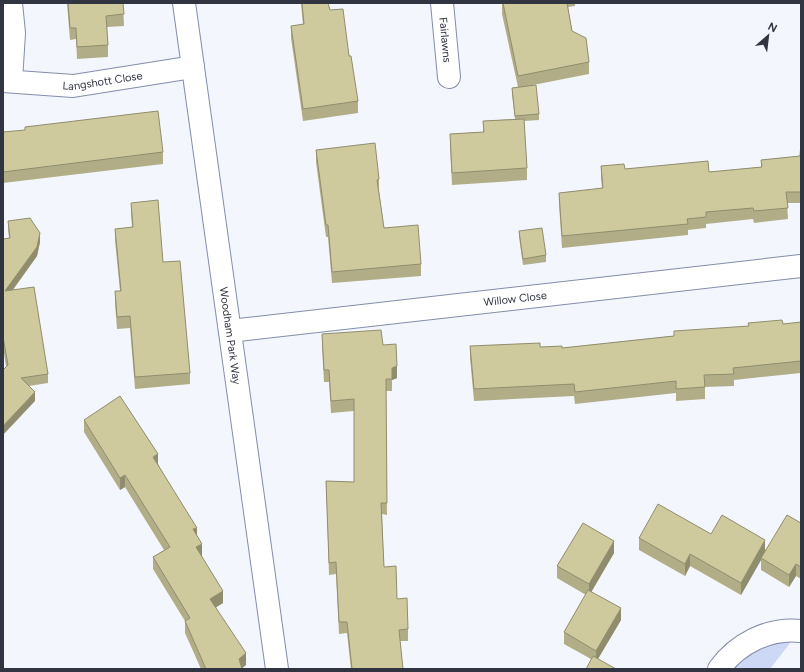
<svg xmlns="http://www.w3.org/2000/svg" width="804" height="672" font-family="Figtree,sans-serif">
	<rect width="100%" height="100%" fill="#f4f6fd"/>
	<!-- green -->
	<path fill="#ccd8f6" d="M794,638l-24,31h-42l19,-18z"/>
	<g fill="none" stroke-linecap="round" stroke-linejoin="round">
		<defs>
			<g id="street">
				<path d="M11,3l3,30 -3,48"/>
				<path id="s1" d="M184,3l93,666"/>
				<path id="s2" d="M442,3l7,74"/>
				<path id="s3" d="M3,81l70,5 120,-19"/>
				<path id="s4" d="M230,331l571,-65"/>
				<path d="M719,669c18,-25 50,-42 82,-38"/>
			</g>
		</defs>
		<!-- street casing -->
		<use href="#street" stroke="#828daa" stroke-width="24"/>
		<!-- street -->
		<use href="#street" stroke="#fff" stroke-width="22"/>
	</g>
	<!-- wall -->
	<g fill="#b1ae87">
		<path d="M67,3h56l1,23 -17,1 1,18v12l-31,2 -1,-20 -6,1z"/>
		<path d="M301,3h27l2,7 19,46 9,45v12l-55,8 -12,-83v-12l12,-1z"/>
		<path d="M502,3h73v3l-7,1 4,24 17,31v12l-66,13 16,27v6l-15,1 3,47v12l-75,5 -2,-39v-12l33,-2v-11l32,-2 -3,-25v-6l6,-1 -16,-73z"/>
		<path d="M3,132l160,20v12l-160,19z"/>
		<path d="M801,142v61h-14l1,16 -34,4 -1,-4 -47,5v4l-18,2v5l-126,13 -3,-44v-11l43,-5 -1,-10v-12l24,3 84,3 52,-5v-7l39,-4z"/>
		<path d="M316,150l63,29v12l5,37 37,36v12l-89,7 -4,-46h-2l-10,-75z"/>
		<path d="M131,203l32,59 27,111v11l-55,5 -5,-61 -13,1 -2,-26v-12h5l-5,-51v-11l17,-2 -1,-13z"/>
		<path d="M8,221l32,21 -3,14 -24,34 35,84v9l-19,3 6,15 -29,-34 -3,-21v-107l6,-1 -1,-8z"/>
		<path d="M519,231l27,24v7l-23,3 -4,-28z"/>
		<path d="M801,322v51l-67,7v6l-29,1v12l-29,2v-8l-101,11 -1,-8 -100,5 -4,-43v-12l92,2z"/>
		<path d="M322,334l61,11 14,33 -5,2v11h-6l1,124 -5,-1 2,53 13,32 11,30v12h-8l3,28h-52l-4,-36 -8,1 -3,-60 -7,1 -3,-94 28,1v-71l-23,2 -2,-31h-5l-2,-36z"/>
		<path d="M84,420l74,44 39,73 4,19 22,47 -7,4 30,58 -4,3v1h-41l-16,-36v-12l-32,-52v-12l11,-7 -39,-63 -5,3 -36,-58z"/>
		<path d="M801,523v56l-5,-3 -7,11 -28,-17v-10l-20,35 -51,-29 -5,10 -46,-26v-12l72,-4 54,16z"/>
		<path d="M614,553l-23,39 30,28 -23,39h-7l-27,-15v-12l22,-37 -29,-17v-12z"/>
	</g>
	<!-- shaded-wall -->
	<g fill="#908d6e">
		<path d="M40,233v9l-3,14 -32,44v-9z"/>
		<path d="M397,366v12l-5,2v-12z"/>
		<path d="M35,392v9l-32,34v-9z"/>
		<path d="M158,454v12l-5,-9z"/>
		<path d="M125,475v12l-5,3v-12z"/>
		<path d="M197,528v12l-4,-11z"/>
		<path d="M765,540v12l-4,6v2l-20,35v-12z"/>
		<path d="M614,541v12l-25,43v-12z"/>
		<path d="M202,544v12l-6,3v-12z"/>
		<path d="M690,554v12l-5,10v-12z"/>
		<path d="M796,564v12l-7,11v-12z"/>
		<path d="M223,591v12l-13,8v-12z"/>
		<path d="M621,608v12l-25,42v-11z"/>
		<path d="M246,653v12l-5,4 -2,-10z"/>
	</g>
	<!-- building -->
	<g fill="#ceca9d" stroke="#908d6e">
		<path d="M68,3h55l1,11 -18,2 2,29 -31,2 -1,-19h-6z"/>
		<path d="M302,3h26l2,7 13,-1 6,47h2l7,45 -55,8 -12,-83 13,-2z"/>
		<path d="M503,3h64l5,28 14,7 3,24 -71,14z"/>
		<path d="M536,85l3,29 -24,2 -3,-28z"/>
		<path d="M158,111l5,41 -160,20v-40l22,-2v-3z"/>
		<path d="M524,119l3,49 -75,5 -2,-39 34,-2 -1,-11z"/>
		<path d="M801,142v50h-15l2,16 -34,3 -1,-3 -47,4v5l-19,2 1,5 -126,12 -3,-43 44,-5 -2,-22 23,-2 1,5 83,-8 1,11 53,-5 -1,-7 39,-4z"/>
		<path d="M375,143l4,36 -2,1 7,48 34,-3 3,39 -89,8 -4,-47h-2l-10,-75z"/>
		<path d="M158,200l5,62 17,-1 10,112 -55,4 -5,-61 -13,1 -2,-26h6l-6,-62 18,-2 -2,-24z"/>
		<path d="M30,218l10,15 -3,14 -32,44 29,-4 14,87 -27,4 14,14 -32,34v-56l5,-5 -5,-28v-98l7,-1 -2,-17z"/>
		<path d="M542,228l4,27 -23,4 -4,-28z"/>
		<path d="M782,320l1,4 18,-2v39l-68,7 1,6 -30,1 1,12 -29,2v-8l-101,11 -1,-8 -100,5 -4,-43 70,-3v4l22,-1v2l112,-12v-5l75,-5 -1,-3z"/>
		<path d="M381,330l2,15 13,-1 1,22 -5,2v11h-6l1,124h-6l3,64 12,-1 1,33 10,-1 1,31 -9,1 4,39h-51l-5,-47h-8l-3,-60 -7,1 -3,-82 28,1v-83l-23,2 -2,-31h-5l-2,-36z"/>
		<path d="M120,396l38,58 -5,3 44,71 -4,1 9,15 -6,3 27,44 -13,8 36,54 -7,6 3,10h-36l-21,-48 5,-3 -37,-61 17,-10 -45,-72 -5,3 -36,-58z"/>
		<path d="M658,504l53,30 11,-19 43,25 -24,43 -51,-29 -5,10 -46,-26z"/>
		<path d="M787,515l14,8v44l-5,-3 -7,11 -28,-17z"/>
		<path d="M583,523l31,18 -25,43 -32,-18z"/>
		<path d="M588,590l33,18 -25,43 -32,-19z"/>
		<path d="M593,656l23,13h-30z"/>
	</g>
	<g text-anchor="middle" stroke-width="3" stroke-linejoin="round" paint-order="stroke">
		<!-- street labels -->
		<g font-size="11" fill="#303541" stroke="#f4f6fd">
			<text dy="4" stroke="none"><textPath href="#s2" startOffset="37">Fairlawns</textPath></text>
			<text dy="4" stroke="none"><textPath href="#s3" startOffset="100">Langshott Close</textPath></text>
			<text dy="4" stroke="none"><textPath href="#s4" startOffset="287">Willow Close</textPath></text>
			<text dy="4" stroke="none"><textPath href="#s1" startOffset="336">Woodham Park Way</textPath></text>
		</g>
	</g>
	<!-- border -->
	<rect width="804" height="672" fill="none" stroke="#303541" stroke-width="8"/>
	<!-- north arrow -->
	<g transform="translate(768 36) rotate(28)" stroke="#f4f6fd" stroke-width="3" paint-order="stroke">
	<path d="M0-3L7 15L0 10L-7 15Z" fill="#303541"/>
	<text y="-6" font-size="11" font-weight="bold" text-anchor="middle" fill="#303541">N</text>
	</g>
</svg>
